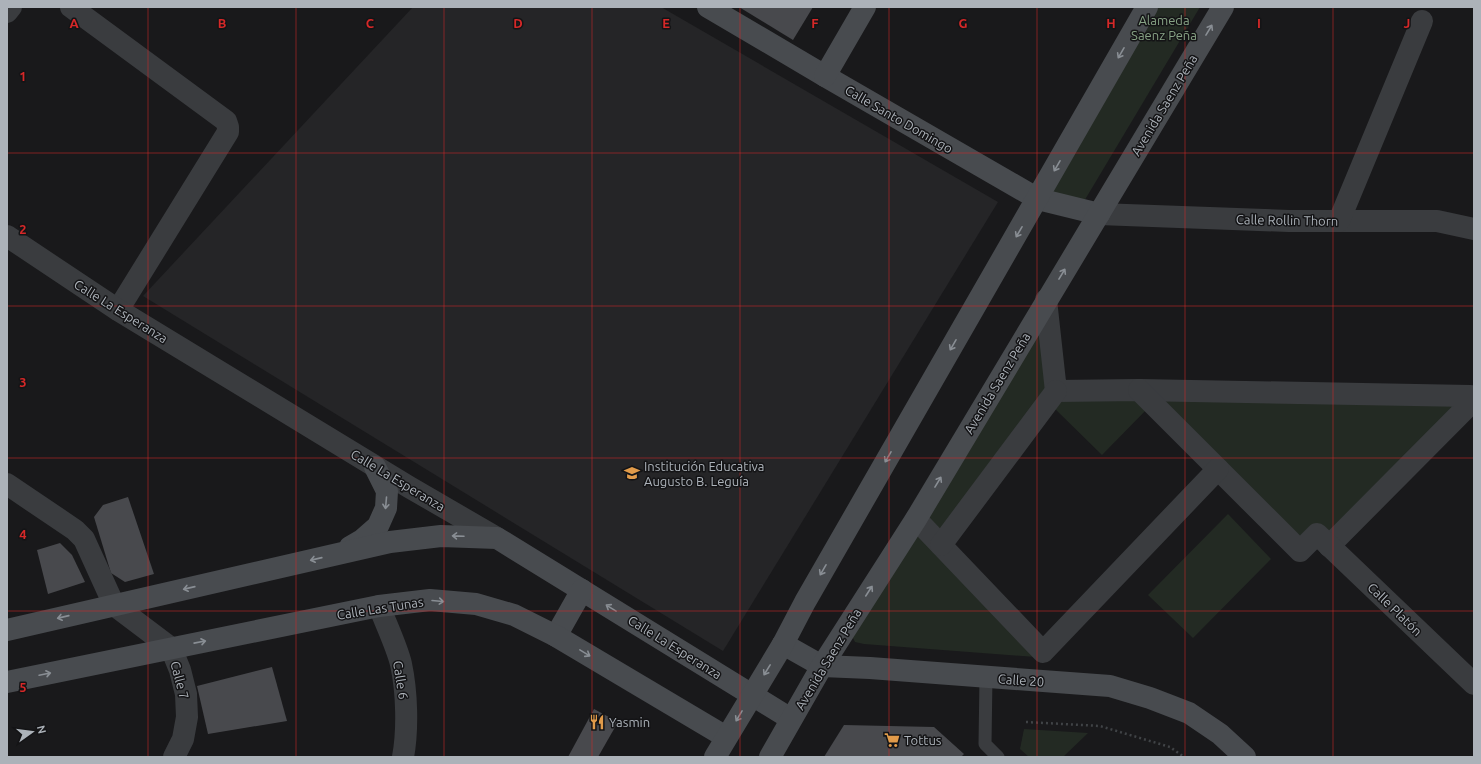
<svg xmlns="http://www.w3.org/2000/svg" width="1481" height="764" font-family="Ubuntu,sans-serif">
	<rect width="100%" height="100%" fill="#19191b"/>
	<!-- built -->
	<path fill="#252527" d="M413,7h248l337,195 -275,449 -580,-355z"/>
	<!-- green -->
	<g fill="#232a23">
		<path d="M1153,7h47l-117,196 -33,-10z"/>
		<path d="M1041,323l9,68 -109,147 -20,-18z"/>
		<path d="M1067,396l402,3 -140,143 -29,4 -151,-139 -47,48 -51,-50z"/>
		<path d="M1228,514l43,45 -78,79 -45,-43z"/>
		<path d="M914,530l122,127 -172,-13 -9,-2 -4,-8z"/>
		<path d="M1024,729l64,4 -25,24h-34l-9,-8z"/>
	</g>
	<!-- building -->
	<g fill="#48494d">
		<path d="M739,7h74l-20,33z"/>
		<path d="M128,497l26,77 -29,8 -14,-9 -17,-56 9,-12z"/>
		<path d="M60,543l12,12 13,27 -37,12 -11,-44z"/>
		<path d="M272,667l15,54 -79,13 -11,-48z"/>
		<path d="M594,709l24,13 -20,35h-30z"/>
		<path d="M844,725l90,2 30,27 -3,3h-137z"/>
	</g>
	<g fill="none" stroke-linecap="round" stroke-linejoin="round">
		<!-- path -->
		<path stroke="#404346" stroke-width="2.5" stroke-dasharray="2 3" stroke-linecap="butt" d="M1026,722l74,4 70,21 14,10"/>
		<!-- lane -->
		<path stroke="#3a3c3f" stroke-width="13" d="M986,677l-1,67 13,13"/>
		<!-- street -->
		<g stroke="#3a3c3f" stroke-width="22">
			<path d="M71,7l155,114 2,6v5l-110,178"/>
			<path d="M7,12l4,-5"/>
			<path d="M1099,214l190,7h148l37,8"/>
			<path d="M1339,221l83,-200"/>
			<path d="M7,236l111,74 291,177 88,51"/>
			<path d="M1046,300l10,91 83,-1 331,6 3,5 -144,145"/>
			<path d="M1139,390l161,161 17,-17 157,150"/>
			<path d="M7,484l68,46 9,9 30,66 57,43 9,22 6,24 1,23 -4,22 -9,18"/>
			<path d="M916,519l127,133 175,-183"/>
			<path d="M941,545l115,-154"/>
			<path d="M379,606c7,18 18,41 22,58 6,28 7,66 2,93"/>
		</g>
		<!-- secondary -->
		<g stroke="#484b4f" stroke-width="22">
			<path d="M708,7l117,69 213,123 61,15"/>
			<path d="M825,76l40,-69"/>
			<path d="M350,547l12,-7 16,-14 8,-18 1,-17 -12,-24"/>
			<path d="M7,630l383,-88 51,-6 56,2 294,181"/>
			<path d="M556,636l26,-46"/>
			<path d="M783,644l39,22 48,2 240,18 40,12 39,15 31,21 25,23"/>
			<path d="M7,682l372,-76 51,-6 46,4 38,11 42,21 170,101"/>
			<path d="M715,757l68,-113 22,-42 342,-595"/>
			<path d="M770,757l52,-91 94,-147 307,-512"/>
		</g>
	</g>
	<!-- one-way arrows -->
	<defs><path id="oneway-shaft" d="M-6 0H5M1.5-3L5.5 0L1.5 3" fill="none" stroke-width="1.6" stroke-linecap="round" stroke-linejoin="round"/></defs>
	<g stroke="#898e94">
		<use href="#oneway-shaft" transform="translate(1209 30) rotate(-59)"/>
		<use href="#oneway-shaft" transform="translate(1121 53) rotate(120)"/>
		<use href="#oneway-shaft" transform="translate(1057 166) rotate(120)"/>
		<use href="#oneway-shaft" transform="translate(1019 232) rotate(120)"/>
		<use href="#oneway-shaft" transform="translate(1062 274) rotate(-59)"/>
		<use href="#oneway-shaft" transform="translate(953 345) rotate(120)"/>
		<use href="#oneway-shaft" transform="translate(888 457) rotate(120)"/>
		<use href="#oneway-shaft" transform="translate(938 482) rotate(-59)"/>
		<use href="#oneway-shaft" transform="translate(386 503) rotate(95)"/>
		<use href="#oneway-shaft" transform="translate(458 536) rotate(-178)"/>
		<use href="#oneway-shaft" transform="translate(316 559) rotate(167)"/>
		<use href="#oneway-shaft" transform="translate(823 570) rotate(120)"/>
		<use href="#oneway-shaft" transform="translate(189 588) rotate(167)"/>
		<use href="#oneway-shaft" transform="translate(869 591) rotate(-57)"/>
		<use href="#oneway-shaft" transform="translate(438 601) rotate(5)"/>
		<use href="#oneway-shaft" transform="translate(611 608) rotate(-148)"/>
		<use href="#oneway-shaft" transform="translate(63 617) rotate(167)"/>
		<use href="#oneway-shaft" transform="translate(200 642) rotate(-11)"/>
		<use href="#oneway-shaft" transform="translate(585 653) rotate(31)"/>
		<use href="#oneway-shaft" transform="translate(767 670) rotate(122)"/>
		<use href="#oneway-shaft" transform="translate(45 674) rotate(-12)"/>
		<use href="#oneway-shaft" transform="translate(739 716) rotate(121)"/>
	</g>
	<!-- grid -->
	<path fill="none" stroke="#d62828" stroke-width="1" stroke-opacity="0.55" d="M148,7v750M296,7v750M444,7v750M592,7v750M740,7v750M889,7v750M1037,7v750M1185,7v750M1333,7v750M7,153h1467M7,306h1467M7,458h1467M7,611h1467"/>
	<!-- icons -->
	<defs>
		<symbol id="school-bare" viewBox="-9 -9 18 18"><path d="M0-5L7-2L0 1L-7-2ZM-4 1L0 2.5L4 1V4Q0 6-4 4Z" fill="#e19b4a" stroke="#141416" stroke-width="2.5" paint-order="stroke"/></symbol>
		<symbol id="restaurant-bare" viewBox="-9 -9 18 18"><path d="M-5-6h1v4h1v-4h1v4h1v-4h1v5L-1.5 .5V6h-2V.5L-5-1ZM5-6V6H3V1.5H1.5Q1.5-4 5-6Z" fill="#e19b4a" stroke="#141416" stroke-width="2.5" paint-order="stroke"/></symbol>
		<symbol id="supermarket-bare" viewBox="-9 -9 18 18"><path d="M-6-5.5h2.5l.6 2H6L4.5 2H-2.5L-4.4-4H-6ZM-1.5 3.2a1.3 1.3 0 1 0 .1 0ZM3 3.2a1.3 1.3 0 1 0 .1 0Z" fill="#e19b4a" stroke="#141416" stroke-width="2.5" paint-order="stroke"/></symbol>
	</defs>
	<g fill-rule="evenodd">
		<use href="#school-bare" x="621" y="462" width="22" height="22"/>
		<use href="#restaurant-bare" x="586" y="711" width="22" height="22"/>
		<use href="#supermarket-bare" x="881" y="729" width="22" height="22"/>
	</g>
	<g text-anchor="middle" stroke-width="3" stroke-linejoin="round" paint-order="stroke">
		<!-- park labels -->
		<g font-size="13" fill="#87a285" stroke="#141416">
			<text x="1164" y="25">Alameda<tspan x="1164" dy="15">Saenz Peña</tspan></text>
		</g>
		<!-- street labels -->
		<g font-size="13" fill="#acb2b9" stroke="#141416">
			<text transform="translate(1164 105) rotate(-59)" y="5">Avenida Saenz Peña</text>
			<text transform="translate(899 119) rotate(30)" y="5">Calle Santo Domingo</text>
			<text transform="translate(1287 220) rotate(1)" y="5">Calle Rollin Thorn</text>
			<text transform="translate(121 311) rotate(32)" y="5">Calle La Esperanza</text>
			<text transform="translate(997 383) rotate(-59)" y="5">Avenida Saenz Peña</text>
			<text transform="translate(398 480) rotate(31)" y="5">Calle La Esperanza</text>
			<text transform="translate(380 608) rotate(-9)" y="5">Calle Las Tunas</text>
			<text transform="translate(1395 609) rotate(44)" y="5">Calle Platón</text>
			<text transform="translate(675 647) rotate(32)" y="5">Calle La Esperanza</text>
			<text transform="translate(828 659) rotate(-59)" y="5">Avenida Saenz Peña</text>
			<text transform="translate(180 680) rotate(75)" y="5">Calle 7</text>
			<text transform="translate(401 680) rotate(81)" y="5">Calle 6</text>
			<text transform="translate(1021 680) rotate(4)" y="5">Calle 20</text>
		</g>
		<!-- poi labels -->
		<g font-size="13" fill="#acb2b9" stroke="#141416" text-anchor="start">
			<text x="644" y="471">Institución Educativa<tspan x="644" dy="15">Augusto B. Leguía</tspan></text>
			<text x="609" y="727">Yasmin</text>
			<text x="904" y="745">Tottus</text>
		</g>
	</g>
	<g font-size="13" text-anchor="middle" font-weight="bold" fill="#d62828" stroke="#141416" stroke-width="3" stroke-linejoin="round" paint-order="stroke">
		<text x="74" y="28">A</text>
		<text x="222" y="28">B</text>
		<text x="370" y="28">C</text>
		<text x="518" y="28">D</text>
		<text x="666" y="28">E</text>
		<text x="815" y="28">F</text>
		<text x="963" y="28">G</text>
		<text x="1111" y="28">H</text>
		<text x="1259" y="28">I</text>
		<text x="1407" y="28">J</text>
		<text x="23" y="81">1</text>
		<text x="23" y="234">2</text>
		<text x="23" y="387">3</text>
		<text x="23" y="539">4</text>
		<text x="23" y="692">5</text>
	</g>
	<!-- border -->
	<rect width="1481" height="764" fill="none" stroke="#acb2b9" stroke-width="16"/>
	<!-- north arrow -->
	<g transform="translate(32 732) rotate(76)" stroke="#141416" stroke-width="3" paint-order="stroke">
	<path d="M0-3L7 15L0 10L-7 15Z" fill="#acb2b9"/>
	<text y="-6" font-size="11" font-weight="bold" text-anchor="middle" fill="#acb2b9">N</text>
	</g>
</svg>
